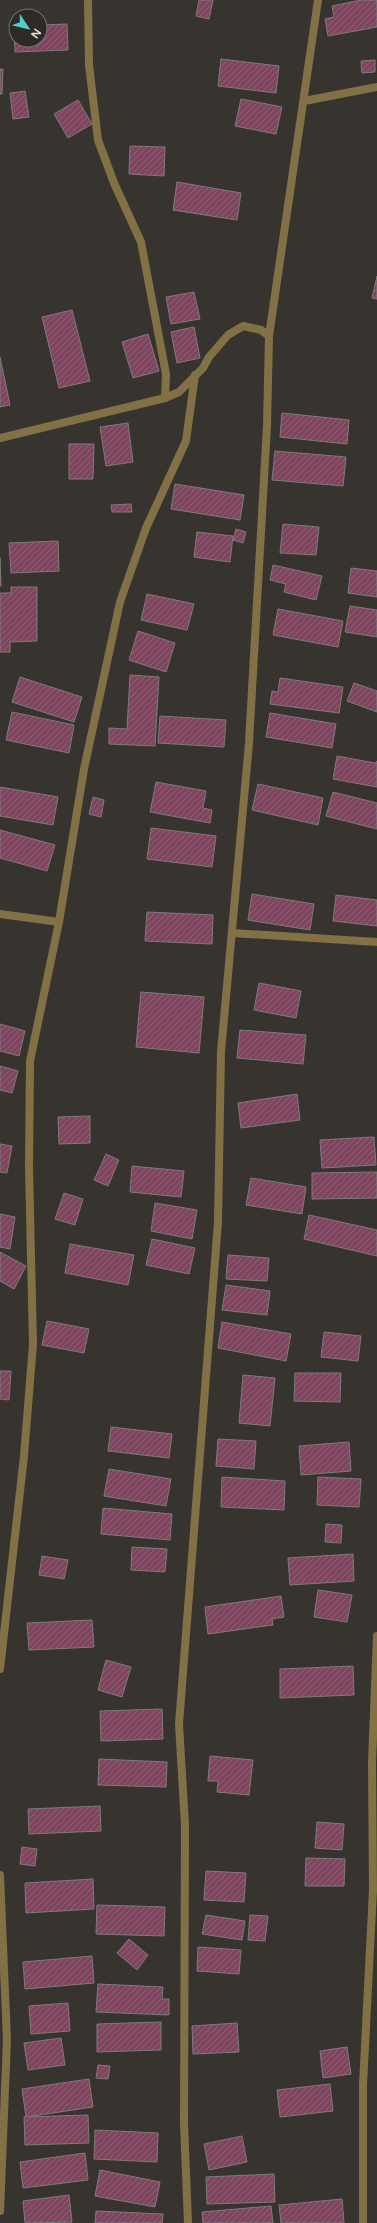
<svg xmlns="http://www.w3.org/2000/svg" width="377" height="2223" font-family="'Varela Round',sans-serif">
	<defs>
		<pattern id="building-hatch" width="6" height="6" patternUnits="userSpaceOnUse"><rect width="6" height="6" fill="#7d455e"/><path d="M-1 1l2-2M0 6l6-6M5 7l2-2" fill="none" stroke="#8f6075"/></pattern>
	</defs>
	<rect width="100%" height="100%" fill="#373430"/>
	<!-- building -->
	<g fill="url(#building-hatch)" stroke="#807a7c">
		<path d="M199,0h14l-4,19 -13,-3z"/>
		<path d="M361,0h16v27l-49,9 -3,-17 9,-2 -2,-11z"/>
		<path d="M67,24l1,26 -53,2 -1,-25h2v13h24v-15z"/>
		<path d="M221,59l58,7 -3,27 -58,-7z"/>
		<path d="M375,60v12l-13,1 -1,-12z"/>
		<path d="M0,69h3l-1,25h-2z"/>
		<path d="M25,91l4,26 -16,2 -3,-26z"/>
		<path d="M241,99l41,8 -6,27 -41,-8z"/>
		<path d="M78,100l14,24 -24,14 -14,-24z"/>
		<path d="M130,146l35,1 -1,29 -35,-2z"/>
		<path d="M177,182l64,11 -4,27 -64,-10z"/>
		<path d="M377,276v23l-5,-1z"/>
		<path d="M194,292l6,27 -29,5 -5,-27z"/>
		<path d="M72,310l18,71 -31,7 -17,-71z"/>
		<path d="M194,327l6,31 -23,5 -6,-31z"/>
		<path d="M148,334l11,37 -26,7 -11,-36z"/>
		<path d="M0,357l10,48 -10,2z"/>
		<path d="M282,413l67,7 -2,24 -67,-7z"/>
		<path d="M128,423l5,39 -27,4 -6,-39z"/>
		<path d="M69,444h25l-1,35h-24z"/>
		<path d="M275,451l71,6 -3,29 -71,-6z"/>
		<path d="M175,484l69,11 -4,25 -69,-11z"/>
		<path d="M131,504l1,8h-20l-1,-7z"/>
		<path d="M283,524l36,3 -3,28 -36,-2z"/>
		<path d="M236,529l10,3 -3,11 -10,-3z"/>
		<path d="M197,532l36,4 -3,26 -36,-5z"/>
		<path d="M58,541l1,30 -48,2 -2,-30z"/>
		<path d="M0,558l1,28h-1z"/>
		<path d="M273,565l49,11 -6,24 -32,-8 2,-8 -16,-4z"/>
		<path d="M351,568l26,3v26l-29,-4z"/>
		<path d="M11,587h26v54l-27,1v10h-10v-59h11z"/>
		<path d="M147,594l47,10 -7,26 -46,-10z"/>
		<path d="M350,606l27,4v27l-32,-5z"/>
		<path d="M278,609l65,12 -5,26 -65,-12z"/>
		<path d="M138,631l37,12 -9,29 -37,-12z"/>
		<path d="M130,675l29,2 -4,69 -46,-2v-16l18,1z"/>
		<path d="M20,677l62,20 -8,25 -62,-20z"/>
		<path d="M280,678l63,9 -4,26 -69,-9 2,-13 6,1z"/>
		<path d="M354,683l23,8v21l-30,-11z"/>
		<path d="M12,712l62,13 -5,28 -63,-13z"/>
		<path d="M270,713l66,11 -4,24 -66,-11z"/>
		<path d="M160,716l66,4 -2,27 -66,-4z"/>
		<path d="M337,756l38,7 2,-2v26l-44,-8z"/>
		<path d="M156,782l50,9 -3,17 9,2 -2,13 -60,-11z"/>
		<path d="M258,784l65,14 -5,27 -66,-15z"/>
		<path d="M0,787l58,10 -5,28 -53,-9z"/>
		<path d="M333,792l44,11v26l-51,-13z"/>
		<path d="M93,797l11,3 -3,17 -12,-3z"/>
		<path d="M151,828l65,8 -4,31 -65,-8z"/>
		<path d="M0,830l55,15 -8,26 -47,-13z"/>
		<path d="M252,894l62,10 -4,26 -62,-10z"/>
		<path d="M336,895l41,5v26l-44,-5z"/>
		<path d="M147,912l66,3 -1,29 -67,-3z"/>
		<path d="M259,983l42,8 -5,27 -42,-8z"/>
		<path d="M141,992l63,5 -5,56 -63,-6z"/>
		<path d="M0,1024l25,7 -6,25 -19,-5z"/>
		<path d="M240,1030l66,5 -3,29 -66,-6z"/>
		<path d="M0,1066l18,5 -6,22 -12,-3z"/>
		<path d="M297,1094l3,26 -59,8 -3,-25z"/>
		<path d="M90,1116v27l-31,1 -1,-27z"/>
		<path d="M374,1137l2,28 -54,3 -2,-28z"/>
		<path d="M0,1144l12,2 -5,27 -7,-1z"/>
		<path d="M106,1154l13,6 -11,26 -14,-6z"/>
		<path d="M132,1166l52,5 -3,26 -51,-5z"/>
		<path d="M377,1172v26l-65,1v-26z"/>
		<path d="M251,1178l55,9 -4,27 -56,-9z"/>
		<path d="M64,1193l19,6 -8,26 -20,-6z"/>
		<path d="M155,1203l42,7 -5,29 -41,-8z"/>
		<path d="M0,1214l15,3 -5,32 -10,-2z"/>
		<path d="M309,1215l68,15v26l-73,-17z"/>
		<path d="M152,1239l43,9 -6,26 -43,-9z"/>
		<path d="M70,1244l64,11 -6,30 -63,-12z"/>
		<path d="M0,1252l26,14 -12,23 -14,-8z"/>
		<path d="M228,1255l41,3 -2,23 -41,-2z"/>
		<path d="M226,1285l44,6 -3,24 -45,-5z"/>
		<path d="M47,1321l42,8 -5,24 -42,-8z"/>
		<path d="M222,1322l69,12 -5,27 -68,-13z"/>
		<path d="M324,1332l37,4 -3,25 -37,-4z"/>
		<path d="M0,1371h11l-2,29 -9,-1z"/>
		<path d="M295,1373h46l-1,29 -46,-1z"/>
		<path d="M243,1375l32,3 -5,48 -31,-3z"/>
		<path d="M111,1427l61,7 -3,24 -61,-7z"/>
		<path d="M218,1439l38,2 -2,28 -38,-3z"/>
		<path d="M349,1442l2,29 -50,4 -2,-29z"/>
		<path d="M109,1469l62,10 -5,27 -62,-10z"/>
		<path d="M222,1477l63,4 -1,29 -63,-3z"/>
		<path d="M318,1477l43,2 -2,28 -42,-2z"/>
		<path d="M103,1508l69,6 -2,26 -69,-6z"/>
		<path d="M326,1524l16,1 -1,18 -16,-1z"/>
		<path d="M132,1547l35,2 -2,23 -34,-2z"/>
		<path d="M353,1554l1,27 -64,4 -2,-27z"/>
		<path d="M42,1556l26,4 -4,19 -25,-4z"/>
		<path d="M318,1590l34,5 -5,27 -33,-5z"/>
		<path d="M281,1596l3,21 -12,2 1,6 -65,9 -3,-27z"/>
		<path d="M92,1620l2,27 -65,3 -2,-27z"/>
		<path d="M106,1660l25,7 -9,30 -24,-7z"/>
		<path d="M353,1666l1,29 -74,3v-29z"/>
		<path d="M162,1709l1,30 -62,2 -1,-30z"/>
		<path d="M210,1756l43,4 -4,35 -32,-3 1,-11h-10z"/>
		<path d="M99,1759l68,3 -1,25 -68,-2z"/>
		<path d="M100,1806l1,25 -72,3 -1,-25z"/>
		<path d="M317,1822l27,2 -2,26 -27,-2z"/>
		<path d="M22,1847l15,2 -2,17 -15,-2z"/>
		<path d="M306,1858l39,1 -1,27h-39z"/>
		<path d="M206,1871l40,2 -2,29 -40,-2z"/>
		<path d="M93,1879l1,30 -68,4 -1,-30z"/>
		<path d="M97,1905l68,2 -1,29 -68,-2z"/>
		<path d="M206,1915l39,6 -3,19 -40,-6z"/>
		<path d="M250,1915l18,1 -3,25 -17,-1z"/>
		<path d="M129,1939l19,16 -11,15 -20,-17z"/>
		<path d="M198,1947l43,3 -2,24 -42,-3z"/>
		<path d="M92,1956l2,27 -69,6 -2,-27z"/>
		<path d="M98,1984l65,3 -1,12h7v16l-73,-3z"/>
		<path d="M68,2003l2,28 -39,3 -2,-28z"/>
		<path d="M161,2022v28l-64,2v-28z"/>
		<path d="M237,2023l2,29 -46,2 -1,-28z"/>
		<path d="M61,2038l4,27 -37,5 -4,-27z"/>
		<path d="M347,2047l4,27 -28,4 -3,-27z"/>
		<path d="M98,2065l12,1 -2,13 -12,-1z"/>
		<path d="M89,2079l4,28 -67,10 -4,-28z"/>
		<path d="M330,2084l3,27 -53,6 -3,-27z"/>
		<path d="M88,2115l1,28 -64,2 -1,-28z"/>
		<path d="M95,2130l63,3 -1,29 -63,-3z"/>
		<path d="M242,2136l5,26 -38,8 -5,-26z"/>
		<path d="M85,2153l3,27 -65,8 -3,-26z"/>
		<path d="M100,2170l60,12 -5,25 -60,-11z"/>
		<path d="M274,2174l1,28 -68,2 -1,-27z"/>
		<path d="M69,2195l3,27 -47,1 -2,-22z"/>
		<path d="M342,2199l2,24h-63l-2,-18z"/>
		<path d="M271,2206l2,17h-70l-1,-11z"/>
		<path d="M96,2211l67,3 -1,9h-67z"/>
	</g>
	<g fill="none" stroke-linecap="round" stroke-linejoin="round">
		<!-- street -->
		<g stroke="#837146" stroke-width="8">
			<path d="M88,0l1,65 9,75 16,43 27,59 25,132 -1,24"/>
			<path d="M304,101l73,-14"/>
			<path d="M0,438l165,-40 14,-6 24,-24 6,-11 19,-22 15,-9 18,4 8,6"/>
			<path d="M0,914l59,8"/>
			<path d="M232,933l145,9"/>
			<path d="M0,1669l24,-213 9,-112 -4,-176 1,-107 29,-139 25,-153 36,-167 26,-74 40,-87 9,-66"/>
			<path d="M0,1875l7,165 -7,171"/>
			<path d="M188,2223l-4,-100 1,-298 -6,-101 39,-502 3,-170 28,-309 18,-317 2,-90 49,-336"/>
			<path d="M363,2223v-138l10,-195 -1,-128 5,-126"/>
		</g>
	</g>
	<!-- north arrow -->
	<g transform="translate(28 28) rotate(125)"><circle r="19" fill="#2d2a26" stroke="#75736f"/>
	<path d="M0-3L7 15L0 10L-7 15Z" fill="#52cdce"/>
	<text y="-6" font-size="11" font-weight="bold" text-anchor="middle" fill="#e2e0dd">N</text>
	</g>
</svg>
